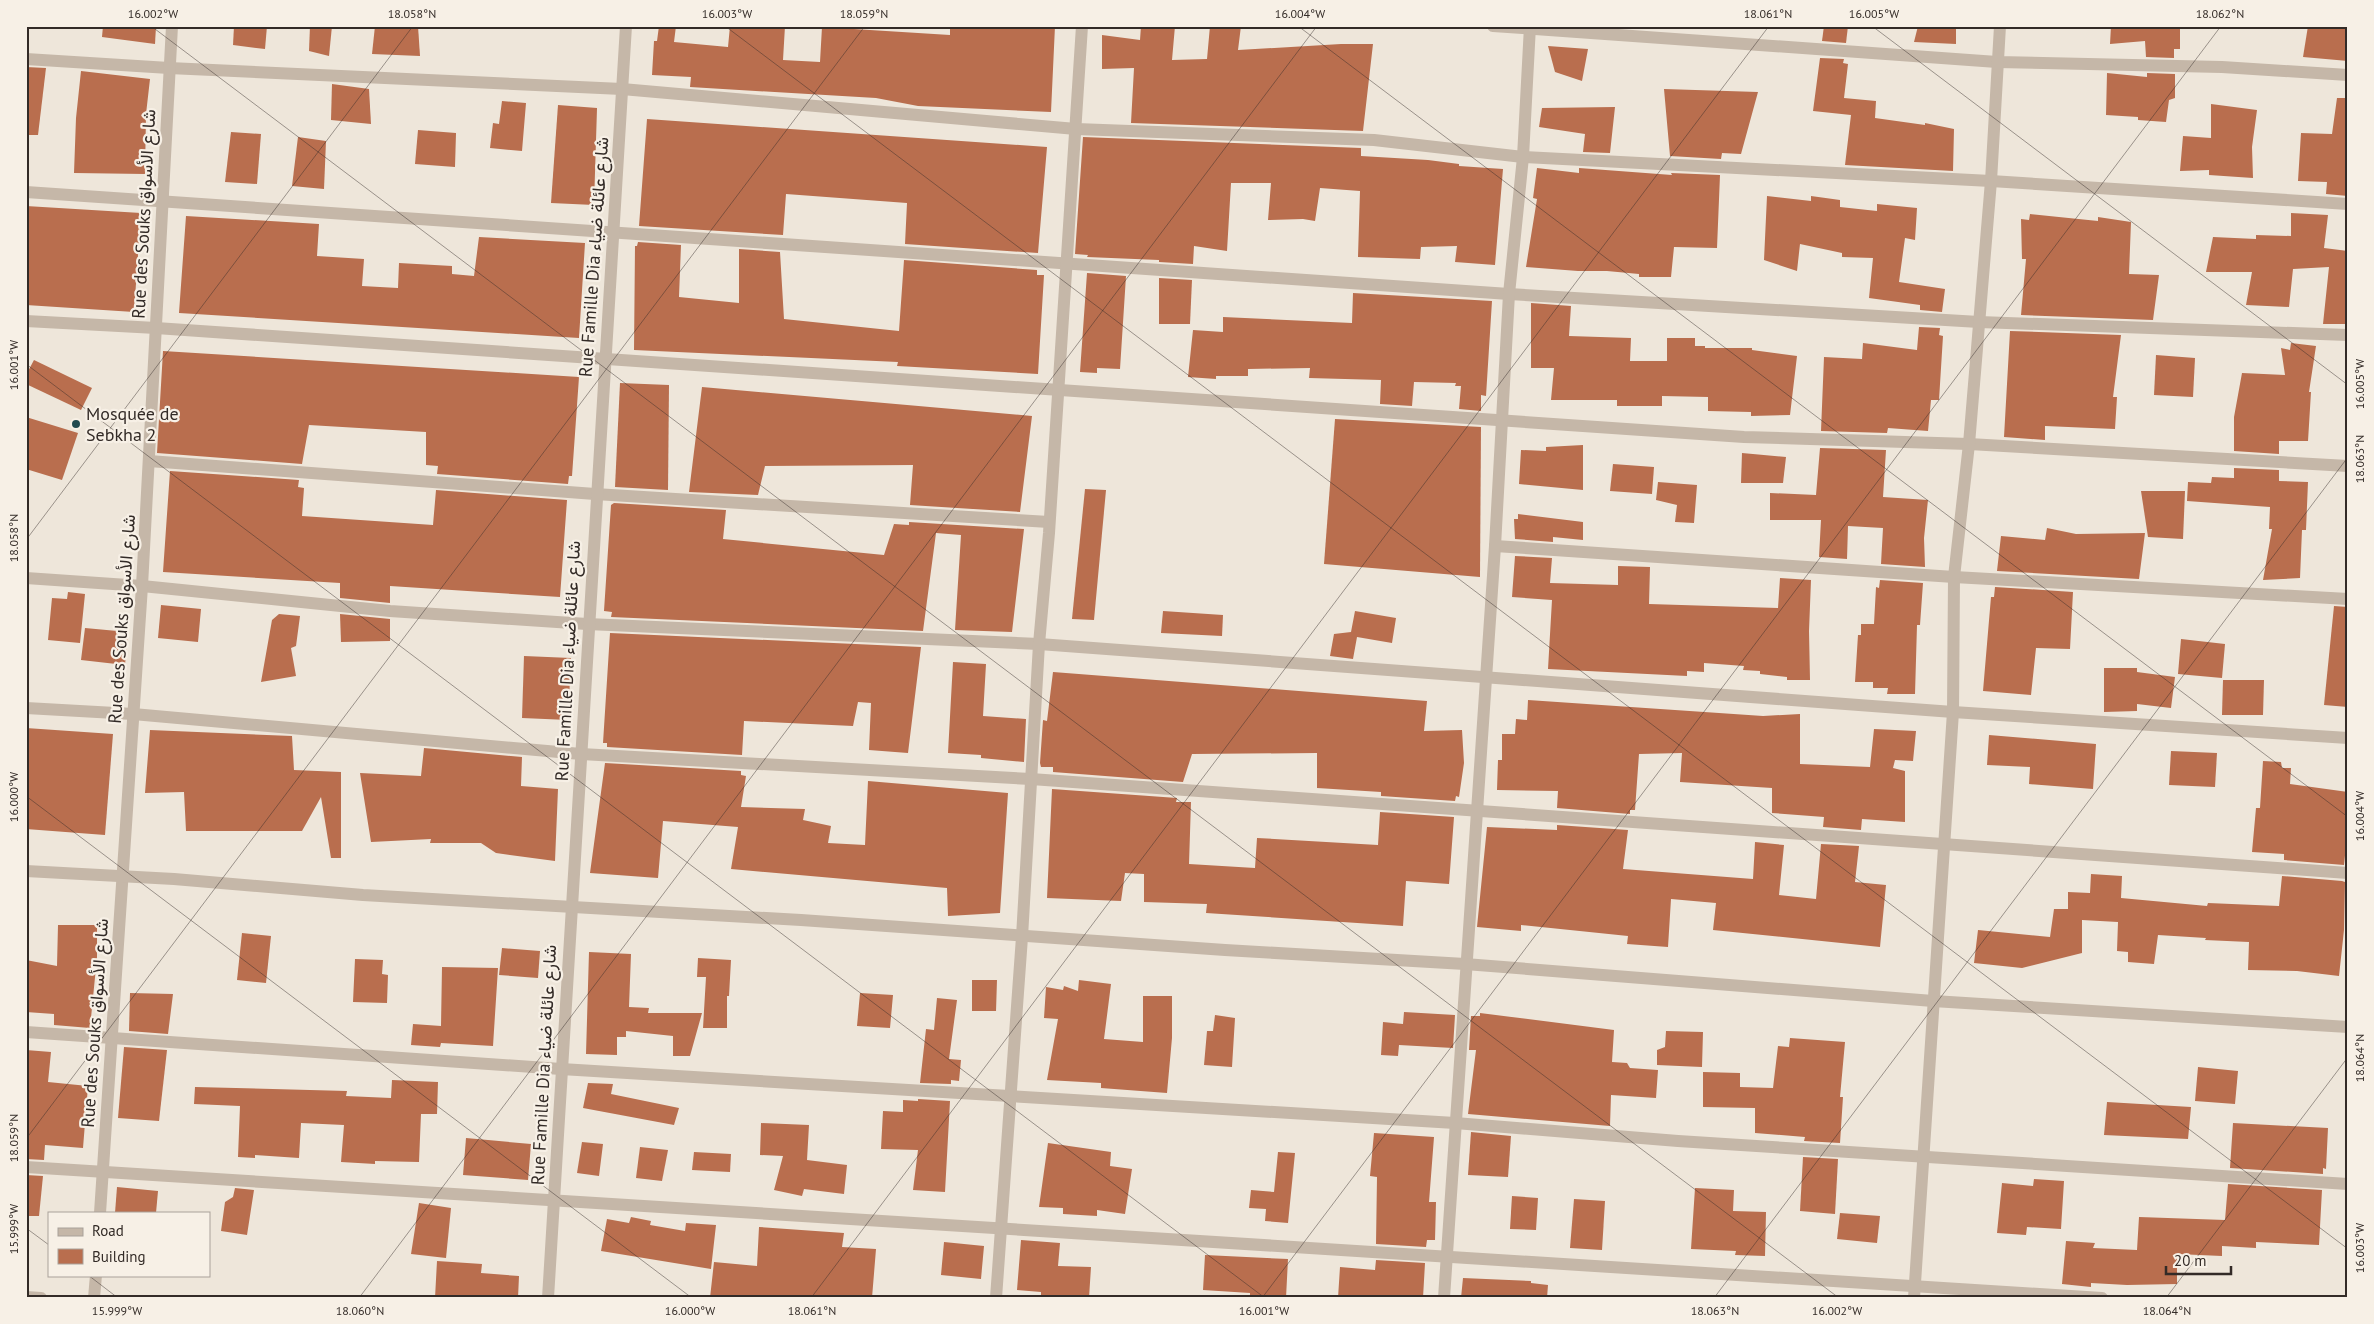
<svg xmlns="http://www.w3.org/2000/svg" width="2374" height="1324" font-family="'PT Sans',Vazirmatn,sans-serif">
	<rect width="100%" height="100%" fill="#eee6da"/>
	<!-- building -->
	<g fill="#b96e4e">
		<path d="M103,26h53l-1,18 -53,-7z"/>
		<path d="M234,26h33l-2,23 -32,-4z"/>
		<path d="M310,26h22l-3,30 -20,-5z"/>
		<path d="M375,26h43l2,30 -48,-2z"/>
		<path d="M659,26h17l-2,16 54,5 2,-21h55l-2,34 37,2 2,-35 128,8v-9h105l-4,86 -133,-6 -42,-8 -186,-11 1,-10 -39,-2 2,-34h3z"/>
		<path d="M1141,26h34l-3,34 35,-1 3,-33h31l-3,24 103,-6h32l-10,87 -232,-8 3,-55 -32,1v-34l38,5z"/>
		<path d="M1824,26h24l-2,17 -24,-2z"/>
		<path d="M1918,26h38v18l-42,-2z"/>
		<path d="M2111,26h69v23h-6v9l-28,-1 -1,-16 -35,3z"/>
		<path d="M2308,26h40v35l-45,-4z"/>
		<path d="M1548,46l40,3 -6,32 -27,-9z"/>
		<path d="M1820,58l24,1 -1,4 5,1 -4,34 32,3 -1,17 50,7v-2l29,6 -1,42 -108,-6 6,-50 -38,-4z"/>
		<path d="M26,67l20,1 -8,67h-12z"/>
		<path d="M81,71l69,8 -4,35 -1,60 -71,-1 2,-55z"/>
		<path d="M2107,73l40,4v-4l28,1v24l-6,2 -3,22 -28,-2v-3l-32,-2z"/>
		<path d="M332,84l37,5 2,35 -40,-4z"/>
		<path d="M1664,89l94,3 -17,62 -19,-1 -1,6 -51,-3z"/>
		<path d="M2337,98h11v98l-22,-2 1,-12 -29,-1 3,-48 31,1z"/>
		<path d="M502,101l24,2 -4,48 -32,-3 3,-25 6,1z"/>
		<path d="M2211,104l46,6 -5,37 1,31 -44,-3v-5l-29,1 3,-35 28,2z"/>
		<path d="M558,105l39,3 -3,97 -43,-2z"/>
		<path d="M1615,107l-5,46 -27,-1 2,-18 -46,-7 3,-19z"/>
		<path d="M647,119l400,28 -9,106 -133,-9 2,-41 -121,-9 -3,41 -144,-9z"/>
		<path d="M418,130l38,3 -1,34 -40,-3z"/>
		<path d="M231,132l30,2 -4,50 -32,-2z"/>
		<path d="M298,137l28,4 -2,48 -32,-3z"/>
		<path d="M1083,137l278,11v8l67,4 31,4v2l44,3 -8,96 -40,-3 2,-16 -36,1 -1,12 -62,-2 2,-66 -40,-3 -5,33 -12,-2 -35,1 3,-37h-40l-4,68 -33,-5 -1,18 -34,-2v-2l-72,-3 1,-2 -13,-1z"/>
		<path d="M1537,168l42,5v-5l93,7 -1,-2 49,2 -3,73 -43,-1 -3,30h-32v-3l-32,-3h-29l-52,-4 11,-68 -4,-1z"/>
		<path d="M1767,196l44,5v-5l29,4v7l37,4v-7l40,4 -2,32 -10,-2 -6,44 46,7 -3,23 -22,-2v-5l-51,-7 4,-40 -31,-1v-4l-42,-9 -3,27 -33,-11z"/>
		<path d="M26,206l115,7 -7,99 -108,-7z"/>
		<path d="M2291,213l37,2 -4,33 24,3v73h-25l6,-57 -36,2 -4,38 -43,-2 6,-33h-46l7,-35 43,2v-4l35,1z"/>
		<path d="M2030,214l68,7v-4l33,5 -2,52 30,1 -6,45 -132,-5 5,-56h-4l-1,-40 8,1z"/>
		<path d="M186,216l133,8 -2,32 47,3 -2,27 36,2 1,-25 53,3v8l22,2 5,-39 106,6 -6,95 -400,-25z"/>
		<path d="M638,242l43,3 -2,52 60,6v-54l41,3 4,67 115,12 5,-71 133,10v5h7l-6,99 -141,-8 1,-4 -264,-12 1,-104h2z"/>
		<path d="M1087,273l39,3 -6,93 -23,-1v5l-17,-1z"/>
		<path d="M1159,278l33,2 -2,44h-31z"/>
		<path d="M1353,293l139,8 -6,95 -5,-1v16l-22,-2 2,-23h-6l1,-3 -42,-1 -2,24 -32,-2 1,-24 -72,-2 1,-10 -62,1v7h-32v3l-28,-2 5,-47 30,2v-15l129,6z"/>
		<path d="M1531,303l40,3 -2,30 62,2 -1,23h37v-23h28v8h10v2h47v2l45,6 -7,59 -39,1v-4l-43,-1v-14l-46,-1v10h-45v-6h-66l3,-32h-23z"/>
		<path d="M1919,327l21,1 -1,7 4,1 -4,64h-8l-3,31 -40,-3 -1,5 -66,-2 3,-74 38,2 1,-16 54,7z"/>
		<path d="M2010,331l111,4 -8,62h4l-2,32 -70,-3v14l-41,-3z"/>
		<path d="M2291,343l25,3 -7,46h2l-3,49h-29v13l-45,-3v-34l8,-44 43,2 -4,-27 9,2z"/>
		<path d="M163,351l416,26 -7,99h-3l-1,8 -131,-10 1,-8 -12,-1v-33l-117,-7 -7,39 -145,-11z"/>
		<path d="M2156,355l39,3 -2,39 -39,-2z"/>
		<path d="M34,360l58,28 -11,22 -55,-26v-9z"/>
		<path d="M620,383l49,2 -1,105 -53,-3z"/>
		<path d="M702,387l330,29 -12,96 -110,-7 3,-40 -148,1 -7,29 -69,-3z"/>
		<path d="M26,417l52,16 -16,47 -36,-11z"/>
		<path d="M1335,419l146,8 -1,150 -156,-13z"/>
		<path d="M1583,445v45l-64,-6 2,-34 25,1v-4z"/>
		<path d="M1820,448l66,2 -3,47 45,3 -4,38 1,29 -44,-3 2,-36 -35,-2 -1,33 -28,-2 2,-37h-51v-27l46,2z"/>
		<path d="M1742,453l44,4 -3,26h-42z"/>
		<path d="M1613,464l41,3 -2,27 -42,-3z"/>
		<path d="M2234,468l45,2v11l29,1 -2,48h-4l-2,48 -37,2 9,-51h-3l1,-22 -83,-6 1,-19 23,1 1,-6 22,1z"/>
		<path d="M170,471l129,9 -1,7 6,1 -2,28 131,9 3,-35 131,10 -7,97 -170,-11v17l-50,-5v-15l-177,-11z"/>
		<path d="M1658,482l39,3 -3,38 -19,-1 2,-17 -21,-5z"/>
		<path d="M1085,489l21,1 -12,130 -22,-1z"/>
		<path d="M2141,491h44l-2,48 -35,-2z"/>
		<path d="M614,503l112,7 -3,29 161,16 10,-31 15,1v-3l115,7 -12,103 -57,-2 6,-95 -25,-2 -13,98 -312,-14 1,-5 -8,-1 7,-106z"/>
		<path d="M1518,514l65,8v18l-30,-3v5l-38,-3 -1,-20h4z"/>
		<path d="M2047,528l29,6 69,-1 -6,46 -142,-8 4,-35 44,4z"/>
		<path d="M1515,556l37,2 -2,25 68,2v-19l32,1 -1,37 129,4 2,-30 31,2 -2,51 1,49h-23v-3l-27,-3v-3l-17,-1 1,-4 -40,-3v9l-17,-1v5l-139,-7 4,-69 -40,-3z"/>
		<path d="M1880,580l43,3 -3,42h-3l-2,69h-28l1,-6h-15v-6h-18l3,-47h3v-11h13l2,-37 3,1z"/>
		<path d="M1995,587l78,5 -3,57 -34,-1 -5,47 -48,-4 8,-94h3z"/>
		<path d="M68,592l17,2 -5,49 -32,-3 4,-42 15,1z"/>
		<path d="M161,605l40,4 -3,33 -40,-4z"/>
		<path d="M2334,606l14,1v100l-24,-2z"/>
		<path d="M1163,611l60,4 -1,21 -61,-3z"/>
		<path d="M1355,611l41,7 -4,25 -35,-6 -4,22 -23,-3 4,-22 17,-2z"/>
		<path d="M279,614l21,2 -4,30 -5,2 5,28 -35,6 11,-62z"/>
		<path d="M340,614l50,5v22l-49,1z"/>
		<path d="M85,628l43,4 -3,33 -44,-5z"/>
		<path d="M610,633l311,14 -13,106 -39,-3 2,-47 -13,-1 -5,24 -109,-5 -2,34 -135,-8v-4h-4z"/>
		<path d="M2181,639l44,5 -3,34 -44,-4z"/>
		<path d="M524,656l47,2 -3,62 -46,-2z"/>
		<path d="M953,662l33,2 -3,52 43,3 -2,43 -43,-4v-3l-33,-2z"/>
		<path d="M2104,668h33v4l38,5 -4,31 -34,-4v7l-33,1z"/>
		<path d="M1053,672l374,29 -3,30 38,-1 2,33 -5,34 -3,-1 -1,5 -74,-5v-4l-64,-4v-35l-125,1 -9,28 -130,-10v-5h-12l-1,-4 3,-43 4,1z"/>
		<path d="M2223,680h41l-1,35h-41z"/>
		<path d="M1528,700l235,16 37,-2v50l70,3 4,-38 42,2 -3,30 -18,-1 -2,8 12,3v51l-43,-3 -1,11 -38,-3 1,-10 -52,-4v-25l-92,-6 2,-29 -43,1 -4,56h-5v4l-73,-6 1,-17 -61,-1 1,-30h4v-26h13l1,-15 11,1z"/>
		<path d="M26,728l87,6 -8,101 -79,-6z"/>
		<path d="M150,730l142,6 2,34 47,2v86h-10l-10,-61 -19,34h-116l-2,-39 -39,1z"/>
		<path d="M1989,735l107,9 -3,45 -64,-5 1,-17 -43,-2z"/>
		<path d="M424,748l98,9 -1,29 37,3 -3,72 -59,-8 -15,-10h-51l1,-4 -60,3 -11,-69 61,3z"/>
		<path d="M2171,751l46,2 -2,34 -46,-2z"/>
		<path d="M2263,761l18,1 1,6h9l-1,16 58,8v35l-4,38 -60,-5v-6l-32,-2 4,-44h4z"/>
		<path d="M605,763l136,8v4l5,1 -5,31 64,2 -2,11 28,6 -3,17 37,2 3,-64 140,12 -8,120 -52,3 -1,-28 -216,-19 7,-42 -75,-6 -5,57 -68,-5z"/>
		<path d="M1052,789l125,9 -1,4h15l-2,62 66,4 2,-30 121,7 2,-33 74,5 -5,67 -43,-3 -3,45 -197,-13 1,-9 -63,-2v-28l-19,-1 -4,28 -74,-3z"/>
		<path d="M1557,825l71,5 -5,39 130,10 2,-37 29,3 -5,50 37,4 5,-55 38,2 -4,36 31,3 -6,62 -167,-17 3,-27 -45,-4 -3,48 -41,-3 1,-8 -107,-11v6l-44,-4 10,-100 70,3z"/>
		<path d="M2091,874l31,2 -1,22 86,8 1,-3 71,3 3,-30 60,5 3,1 -1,48 -5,46 -42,-5 -49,-1 1,-28 -44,-2 1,-2 -48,-3 -4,29 -26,-2v-10l-11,-1 1,-29 -36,-2v33l-60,15 -48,-5 4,-33 72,7 4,-28h14v-17l22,1z"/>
		<path d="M58,925h39v32l-7,71 -36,-3v-11l-28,-2v-52l31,6z"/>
		<path d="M242,933l29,3 -5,47 -29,-3z"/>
		<path d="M502,948l38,3 -2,27 -39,-3z"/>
		<path d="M589,952l42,2 -2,53 20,1 -1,5h54l-12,43h-17v-20l-47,-5v6h-9v18l-31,-1z"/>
		<path d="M698,958l33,2 -2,36h-2v32h-24l3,-51h-9z"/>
		<path d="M355,959l28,1 -1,14 6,1 -1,28 -34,-1z"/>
		<path d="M442,967l56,1 -5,78 -52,-3 -1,4 -29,-2 2,-21 28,2z"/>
		<path d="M972,980h25l-1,31h-24z"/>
		<path d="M1079,980l32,4 -7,55 39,3v-46h29v42l-5,55 -66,-5v-5l-54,-3 11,-61 -14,-1 2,-31 17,3 1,-4 14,5z"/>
		<path d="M130,993l43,1 -5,40 -39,-3z"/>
		<path d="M860,993l33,2 -3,33 -33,-2z"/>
		<path d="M937,998l20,2 -8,59 12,1 -2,21 -8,-1v4l-31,-1 6,-54 8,1z"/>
		<path d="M1404,1012l51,3 -2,33 -54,-3 -1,11 -17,-1 2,-33 20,2z"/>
		<path d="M1480,1013l134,17 -2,32 15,1 3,5 28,2 -2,28 -45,-3 -1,31 -142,-12 8,-64h-7l2,-34h9z"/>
		<path d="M1215,1015l20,3 -3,49 -28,-2 3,-34h6z"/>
		<path d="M1666,1031l37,1 -1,35 -45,-2v-15l8,-3z"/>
		<path d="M1790,1038l55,4 -5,55h3l-3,46 -36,-2 1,-4 -50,-4v-25l-52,-1v-35l37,1v14l33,1 5,-42 11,1z"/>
		<path d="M124,1047l43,3 -8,71 -41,-3z"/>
		<path d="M26,1050l25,2 -3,30 40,4 -5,62 -38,-3 -1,15 -18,-1z"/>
		<path d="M2198,1067l40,4 -3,33 -40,-3z"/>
		<path d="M392,1080l46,2 -1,32h-16l-2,48 -44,-1v3l-34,-2 3,-37 -43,-2 -2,35 -44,-3v3l-17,-1 2,-51 -46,-2 1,-17 152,4 -1,5 45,2z"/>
		<path d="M588,1083l25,1 -2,10 68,14 -5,17 -91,-17z"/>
		<path d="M918,1099l32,2 -5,91 -32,-2 5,-40 -37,-1 2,-38 20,1v-12l15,1z"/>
		<path d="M2107,1102l84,5 -3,32 -84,-4z"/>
		<path d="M761,1123l48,2 -2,35 40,5 -3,29 -40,-5 -2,7 -28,-6 9,-34 -23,-1z"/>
		<path d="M2233,1123l95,5 -2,41 -3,-1v6l-93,-6z"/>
		<path d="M1471,1132l40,4 -3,41 -40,-2z"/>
		<path d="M1374,1133l60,4 -5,65h7l-1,38h-8l-1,7 -50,-3 1,-67 -7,-1z"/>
		<path d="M466,1138l65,6 -3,36 -65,-5z"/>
		<path d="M582,1142l21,2 -4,32 -22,-3z"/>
		<path d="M1048,1143l63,9 -1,14 22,3 -7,45 -28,-4v6l-34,-2v-6l-24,-1z"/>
		<path d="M640,1147l28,3 -6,31 -26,-3z"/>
		<path d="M694,1152l37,2 -1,18 -38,-2z"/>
		<path d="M1278,1152l17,1 -7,70 -23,-2 1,-12 -17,-1 2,-18 23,2z"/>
		<path d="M1803,1157l35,2 -3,55 -35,-3z"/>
		<path d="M26,1175l17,1 -4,40h-13z"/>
		<path d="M2034,1179l30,2 -3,48 -34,-2 -1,8 -29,-2 5,-50 31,3z"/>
		<path d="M2228,1184l94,6 -3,55 -63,-3v6l-34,-2v10l-45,-2v30l-50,1 -36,-2v4l-29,-3 4,-43 29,2 -2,5 44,2 2,-33 86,3z"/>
		<path d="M117,1187l41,4 -2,22h-41z"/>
		<path d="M235,1188l19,2 -7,45 -26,-4 4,-29 8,-5z"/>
		<path d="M1695,1188l39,2 -1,21 33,1 -1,44 -30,-1 1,-4 -45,-2z"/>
		<path d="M1512,1196l26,2 -2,32 -26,-1z"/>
		<path d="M1574,1199l31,2 -3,49 -32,-2z"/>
		<path d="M419,1203l32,5 -5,50 -35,-4z"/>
		<path d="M1840,1213l40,3 -3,27 -40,-4z"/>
		<path d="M631,1217l20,4 -1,4 35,6 1,-8 30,2 -5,44 -110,-18 6,-32 22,4z"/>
		<path d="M759,1227l85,6 -2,14 34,2 -4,49h-162l4,-36 43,4z"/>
		<path d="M1021,1240l39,3 -2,23 33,1 -2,31h-48v-6l-24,-2z"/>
		<path d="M944,1242l40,4 -3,33 -40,-4z"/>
		<path d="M1205,1255l83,4 -2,39h-36v-5l-47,-3z"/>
		<path d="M1376,1260l49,3 -2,35h-85l2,-31 35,3z"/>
		<path d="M437,1261l45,3 -1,9 38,3 -1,22h-83z"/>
		<path d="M1463,1278l68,3v2l17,2 -1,13h-86z"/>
	</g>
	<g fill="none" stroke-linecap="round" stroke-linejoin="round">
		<!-- minor -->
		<g stroke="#c5b7a8" stroke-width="12">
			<path d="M1493,26l504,36 225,5 126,8"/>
			<path d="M26,59l143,9 453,21 454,40 298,11 149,17 468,24 357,23"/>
			<path d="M26,192l1483,102 470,28 369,13"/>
			<path d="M26,321l130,7 1588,109 225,7 379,22"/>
			<path d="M149,461l446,33 454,28"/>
			<path d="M1495,546l459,31 394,22"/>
			<path d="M26,578l116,8 248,25 197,13 452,20 914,68 395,26"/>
			<path d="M26,708l107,6 448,40 450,25 1317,94"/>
			<path d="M26,1032l535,37 894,54 223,18 670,43"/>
			<path d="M26,1167l2076,131"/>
			<path d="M100,1213l42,-627 30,-560"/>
			<path d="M26,1297l15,1"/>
			<path d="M94,1298l2,-23"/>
			<path d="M548,1298c25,-424 50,-848 78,-1272"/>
			<path d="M996,1298l26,-361 17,-293 10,-111 33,-507"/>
			<path d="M1444,1298l51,-752 14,-252 14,-137 7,-131"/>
		</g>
		<!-- tertiary -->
		<g stroke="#c5b7a8" stroke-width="12">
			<path d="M26,871l148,8 189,16 438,25 424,30 240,14 468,37 415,26"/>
			<path d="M1914,1298l39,-586 1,-135 15,-133 22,-263 9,-155"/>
		</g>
	</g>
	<!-- ticks -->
	<path fill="none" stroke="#332b27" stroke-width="1" stroke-opacity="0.45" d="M151,26l1688,1272M725,26l1623,1223M1298,26l1050,791M1872,26l476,359M26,364l1239,934M26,540l387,-514M26,796l666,502M26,1139l839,-1113M26,1228l23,17M88,1275l30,23M359,1298l958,-1272M811,1298l958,-1272M1262,1298l959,-1272M1714,1298l634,-841M2166,1298l182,-241"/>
	<!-- markers -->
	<circle fill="#214a4f" stroke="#f7f0e6" stroke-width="2" cx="76" cy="424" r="5"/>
	<g text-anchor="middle" stroke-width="4.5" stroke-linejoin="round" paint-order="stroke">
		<!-- street labels -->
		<g font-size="18" fill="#332b27" stroke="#f7f0e6">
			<text transform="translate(144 214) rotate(-87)" y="6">Rue des Souks شارع الأسواق</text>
			<text transform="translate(594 257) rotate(-86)" y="6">Rue Famille Dia شارع عائلة ضياء</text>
			<text transform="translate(122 619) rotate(-86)" y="6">Rue des Souks شارع الأسواق</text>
			<text transform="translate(568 661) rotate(-87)" y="6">Rue Famille Dia شارع عائلة ضياء</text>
			<text transform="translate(95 1023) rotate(-86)" y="6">Rue des Souks شارع الأسواق</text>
			<text transform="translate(544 1065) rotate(-87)" y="6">Rue Famille Dia شارع عائلة ضياء</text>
		</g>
		<!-- poi labels -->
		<g font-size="18" fill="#332b27" stroke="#f7f0e6" text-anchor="start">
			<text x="86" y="420">Mosquée de<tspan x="86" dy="21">Sebkha 2</tspan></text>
		</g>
	</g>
	<!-- border -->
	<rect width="2374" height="1324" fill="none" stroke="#f7f0e6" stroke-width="55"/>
	<!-- legend -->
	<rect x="48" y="1212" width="162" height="65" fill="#f7f0e6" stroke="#a9a19a"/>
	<rect x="58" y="1228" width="25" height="8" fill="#c5b7a8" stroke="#a9a19a"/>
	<text x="92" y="1236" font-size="15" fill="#332b27">Road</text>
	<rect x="58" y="1249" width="25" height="15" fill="#b96e4e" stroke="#a9a19a"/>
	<text x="92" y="1262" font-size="15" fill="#332b27">Building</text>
	<!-- scale -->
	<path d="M2166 1266v8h65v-8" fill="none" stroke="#332b27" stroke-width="2.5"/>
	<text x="2174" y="1266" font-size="15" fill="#332b27" stroke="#f7f0e6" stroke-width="4" paint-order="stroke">20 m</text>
	<rect x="28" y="28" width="2318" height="1268" fill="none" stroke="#332b27" stroke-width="2"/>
	<g font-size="12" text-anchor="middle" fill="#332b27">
		<text x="153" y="18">16.002°W</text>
		<text x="412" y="18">18.058°N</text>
		<text x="727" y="18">16.003°W</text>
		<text x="864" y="18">18.059°N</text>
		<text x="1300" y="18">16.004°W</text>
		<text x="1768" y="18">18.061°N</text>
		<text x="1874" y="18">16.005°W</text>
		<text x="2220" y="18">18.062°N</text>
		<text transform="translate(14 365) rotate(-90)" y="4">16.001°W</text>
		<text transform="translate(2360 384) rotate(-90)" y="4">16.005°W</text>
		<text transform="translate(2360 459) rotate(-90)" y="4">18.063°N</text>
		<text transform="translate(14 538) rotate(-90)" y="4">18.058°N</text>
		<text transform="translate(14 797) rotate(-90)" y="4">16.000°W</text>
		<text transform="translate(2360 816) rotate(-90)" y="4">16.004°W</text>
		<text transform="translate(2360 1058) rotate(-90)" y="4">18.064°N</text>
		<text transform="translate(14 1138) rotate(-90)" y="4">18.059°N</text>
		<text transform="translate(14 1229) rotate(-90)" y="4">15.999°W</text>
		<text transform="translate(2360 1248) rotate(-90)" y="4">16.003°W</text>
		<text x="117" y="1315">15.999°W</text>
		<text x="360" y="1315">18.060°N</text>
		<text x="690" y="1315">16.000°W</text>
		<text x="812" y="1315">18.061°N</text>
		<text x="1264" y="1315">16.001°W</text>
		<text x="1715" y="1315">18.063°N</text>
		<text x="1837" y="1315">16.002°W</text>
		<text x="2167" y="1315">18.064°N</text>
	</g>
</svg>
